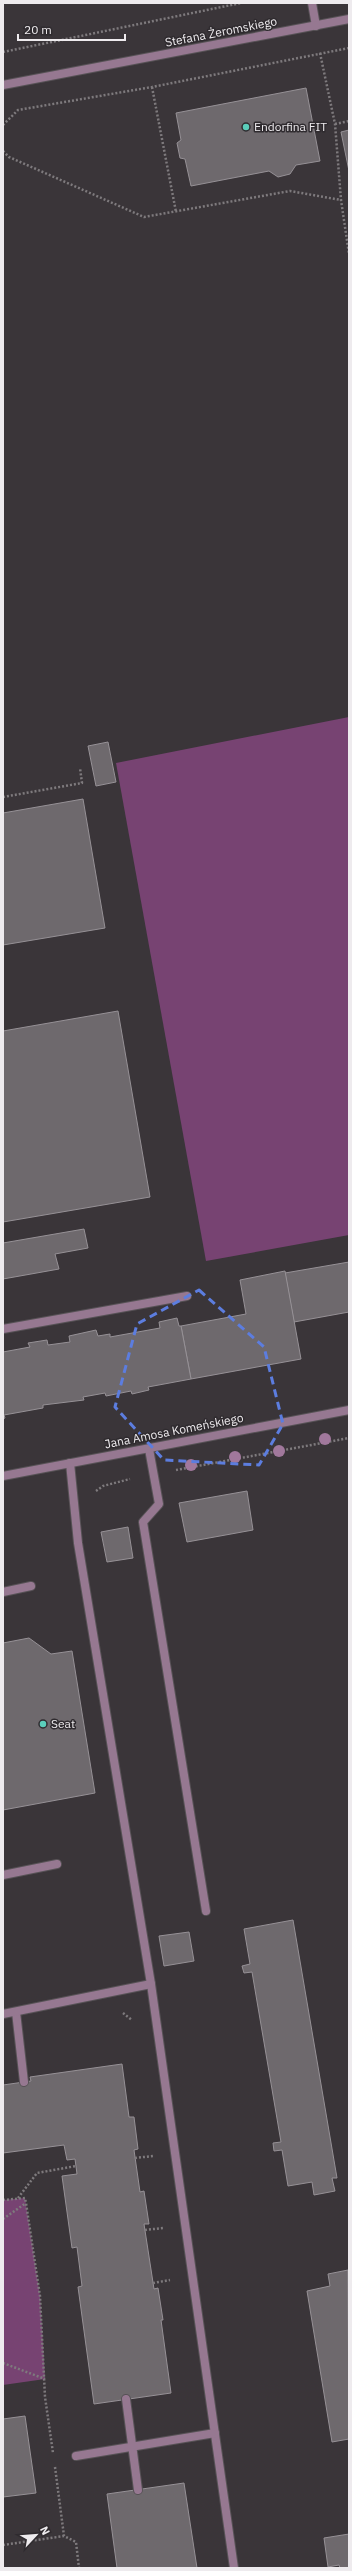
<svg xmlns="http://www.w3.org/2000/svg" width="352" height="2571" font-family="'IBM Plex Sans',sans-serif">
	<rect width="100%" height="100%" fill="#3a3539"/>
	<!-- green -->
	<g fill="#774372">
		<path d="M349,717v518l-143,26 -90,-498z"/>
		<path d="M25,2198l15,98 5,83 -42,6v-185z"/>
	</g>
	<!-- building -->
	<g fill="#6e696d" stroke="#969196">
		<path d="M306,88l14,73 -24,4 -6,9 -12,3 -9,-6 -78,15 -6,-27 -5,-1 -3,-15 4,-3 -5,-27z"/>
		<path d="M349,130v41l-8,-39z"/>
		<path d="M108,742l8,40 -20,4 -8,-40z"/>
		<path d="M83,799l22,129 -102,17v-132z"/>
		<path d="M118,1011l32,186 -147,25v-191z"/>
		<path d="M84,1229l4,19 -33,6 4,15 -56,10v-36z"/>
		<path d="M349,1262v50l-55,10 -9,-49z"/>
		<path d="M285,1271l16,88 -110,20 -10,-53 65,-12 -6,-34z"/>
		<path d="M177,1318l2,8h2l10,53 -43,8 1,3 -17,4 -1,-3 -25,5 -1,-3 -22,4 1,3 -41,5v3l-39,7 1,3 -2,1v-67l27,-5 -2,-4 19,-3 1,5 22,-3 -1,-6 27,-6 2,6 12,-2v3l50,-9 -1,-6z"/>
		<path d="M247,1491l6,39 -66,12 -8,-39z"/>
		<path d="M128,1527l5,31 -26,4 -6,-30z"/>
		<path d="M29,1638l22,16 21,-3 23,142 -92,17v-167z"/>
		<path d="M293,1920l44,258h-5l3,13 -21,4 -2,-13 -24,4 -6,-36 -8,1 -1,-8 8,-1 -29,-170 -8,1 -2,-7 8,-2 -6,-35z"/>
		<path d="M189,1932l5,29 -30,5 -5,-30z"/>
		<path d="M122,2064l7,53h5l4,32 -4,1 6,42 4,-1 5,33h-5l10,65 4,-1 5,32h-2l10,73 -77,11 -16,-117 4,-1 -5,-39 -5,1 -10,-72 15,-2 -2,-15 -8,1 -3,-15 -61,8v-68l28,-4 -1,-4z"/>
		<path d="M348,2270l1,169 -17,3 -25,-151 23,-5 -2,-12z"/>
		<path d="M25,2416l11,77 -33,4v-78z"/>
		<path d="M184,2483l13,85h-80l-10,-74z"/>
		<path d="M349,2534v34h-9l-1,-3 -11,2 -4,-29z"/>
	</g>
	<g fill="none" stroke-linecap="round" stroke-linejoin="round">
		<defs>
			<g id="lane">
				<path d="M312,3l4,23"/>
				<path d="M3,1329l184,-33"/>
				<path d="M149,1449l10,55 -16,18 63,389"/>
				<path d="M70,1463l8,80 73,441 83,584"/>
				<path d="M3,1592l28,-6"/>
				<path d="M3,1875l54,-11"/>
				<path d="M16,2012l8,70"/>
				<path d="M3,2014l148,-30"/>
				<path d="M126,2399l12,91"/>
				<path d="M76,2456l139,-23"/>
			</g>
			<g id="street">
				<path d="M3,85l346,-66"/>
				<path d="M3,1476l346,-66"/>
			</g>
		</defs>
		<!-- lane casing -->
		<use href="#lane" stroke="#575256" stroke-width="10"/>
		<!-- street casing -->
		<use href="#street" stroke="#575256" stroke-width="10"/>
		<!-- path -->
		<g stroke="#7e7a7d" stroke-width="2.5" stroke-dasharray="2 2" stroke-linecap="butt">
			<path d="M3,52l238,-49"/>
			<path d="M320,53l15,71 6,76 8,54"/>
			<path d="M152,87l24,125"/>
			<path d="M335,124l14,-3"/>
			<path d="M3,125l15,-15 134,-23 197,-39"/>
			<path d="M3,151l6,6 135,60 146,-26 51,9"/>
			<path d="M3,797l79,-14 -2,-15"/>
			<path d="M176,1470l173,-32"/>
			<path d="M96,1491l7,-5 27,-7"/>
			<path d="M123,2013l9,7"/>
			<path d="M135,2158l18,-2"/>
			<path d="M18,2198l19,-25 39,-7"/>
			<path d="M3,2200l22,-2 1,5 14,93 5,101 8,56"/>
			<path d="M3,2219l23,-16"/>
			<path d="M145,2230l18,-2"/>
			<path d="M153,2283l17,-3"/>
			<path d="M3,2363l42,16"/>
			<path d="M55,2467l9,69"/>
			<path d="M3,2545l61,-9 12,6 3,26"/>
		</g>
		<!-- lane -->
		<use href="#lane" stroke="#967891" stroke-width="8"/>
		<!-- street -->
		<use href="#street" stroke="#967891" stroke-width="8"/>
	</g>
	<!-- trees -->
	<g fill="#a1789c">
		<circle cx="325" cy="1439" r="6"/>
		<circle cx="279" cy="1451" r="6"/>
		<circle cx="235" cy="1457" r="6"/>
		<circle cx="191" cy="1465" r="6"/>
	</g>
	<!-- marked area -->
	<path fill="none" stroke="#5c7ddf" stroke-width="3" stroke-dasharray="8 5" stroke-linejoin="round" d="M199,1290l65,57 19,77 -24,41 -95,-5 -49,-53 22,-83z"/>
	<!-- markers -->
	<g fill="#5bcebb" stroke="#2f2b2f" stroke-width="1.5">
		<circle cx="246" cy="127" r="4"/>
		<circle cx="43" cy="1724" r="4"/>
	</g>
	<g text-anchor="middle" stroke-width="3" stroke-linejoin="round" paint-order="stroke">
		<!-- street labels -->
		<g font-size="12" fill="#eeebee" stroke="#2f2b2f">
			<text transform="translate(221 32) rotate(-11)" y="4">Stefana Żeromskiego</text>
			<text transform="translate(174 1431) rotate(-11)" y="4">Jana Amosa Komeńskiego</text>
		</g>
		<!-- poi labels -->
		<g font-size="12" fill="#eeebee" stroke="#2f2b2f" text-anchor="start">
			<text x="254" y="131">Endorfina FIT</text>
			<text x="51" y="1728">Seat</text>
		</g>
	</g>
	<!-- border -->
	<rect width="352" height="2571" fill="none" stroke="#eeebee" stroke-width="8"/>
	<!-- north arrow -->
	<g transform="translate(36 2535) rotate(64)" stroke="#2f2b2f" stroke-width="3" paint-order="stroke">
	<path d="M0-3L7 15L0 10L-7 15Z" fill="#eeebee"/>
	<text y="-6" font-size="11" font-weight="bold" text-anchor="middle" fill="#eeebee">N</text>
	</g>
	<!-- scale -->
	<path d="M18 34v6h107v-6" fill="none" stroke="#eeebee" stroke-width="2"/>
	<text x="24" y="34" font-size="12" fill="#eeebee" stroke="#2f2b2f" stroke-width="3" paint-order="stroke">20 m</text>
</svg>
